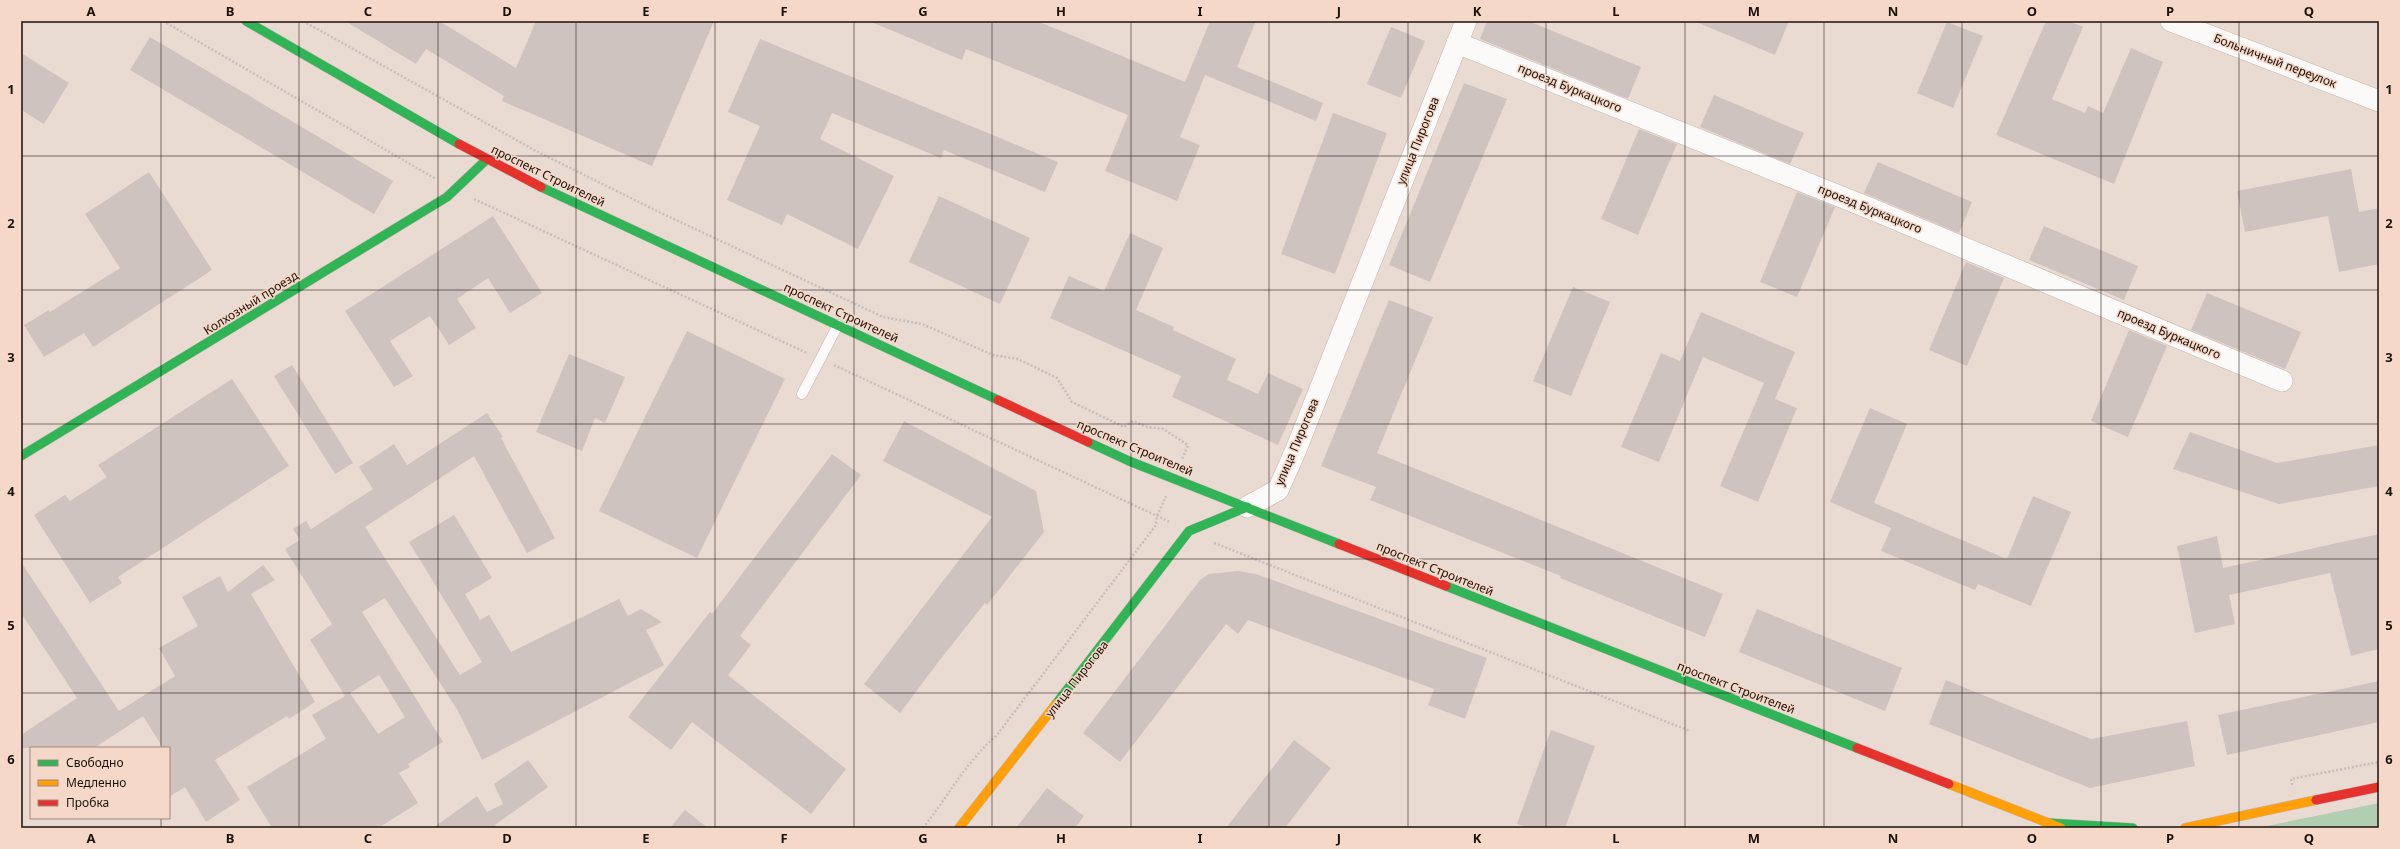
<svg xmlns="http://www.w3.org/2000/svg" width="2400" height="849" font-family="'Noto Sans',sans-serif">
	<rect width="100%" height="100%" fill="#eadbd2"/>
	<!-- green -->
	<path fill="#b1cdb2" d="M2379,803v25h-122z"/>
	<!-- building -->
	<g fill="#cfc3bf" fill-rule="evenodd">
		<path d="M345,21h94l77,47 20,-47h178l-62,145 -150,-65 2,-5 -78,-47 -10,15z"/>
		<path d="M869,21h168l148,61 25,-61h46l-19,46 86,36 -7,18 -111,-46 -25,62 20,8 -23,56 -72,-30 23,-56 -162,-66 -4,11z"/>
		<path d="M1487,21h41l113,46 -13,32 -148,-60z"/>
		<path d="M1694,21h95l-14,34z"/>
		<path d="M2046,21h23l14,6 -31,72 33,14 3,-7 15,7 28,-65 32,14 -49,122 -118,-49z"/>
		<path d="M1947,22l36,14 -30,72 -36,-15z"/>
		<path d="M1391,27l34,14 -24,57 -34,-14z"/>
		<path d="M150,37l243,144 -19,33 -244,-144z"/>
		<path d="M760,39l298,123 -13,30 -101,-42 -3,8 -109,-45 -12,26 74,37 -36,73 -71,-35 -5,11 -55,-25 33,-74 -32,-14z"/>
		<path d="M21,53l48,30 -25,41 -23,-14z"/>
		<path d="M1464,83l43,16 -77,183 -41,-17z"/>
		<path d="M1714,95l90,38 -14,31 -90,-37z"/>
		<path d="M1333,113l54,20 -52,141 -54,-20z"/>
		<path d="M1639,129l38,15 -39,91 -37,-16z"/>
		<path d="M1878,162l94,40 -13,31 -95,-40z"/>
		<path d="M2351,169l8,43 20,-4v56l-40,8 -11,-56 -83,16 -8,-41z"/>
		<path d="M149,172l63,98 -119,77 -9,-14 -40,24 -20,-32 25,-15 1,2 70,-44 -35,-54z"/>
		<path d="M1797,192l38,15 -38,90 -37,-15z"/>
		<path d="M939,196l91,42 -30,66 -91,-42z"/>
		<path d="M493,216l49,77 -32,20 -22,-35 -31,21 19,29 -27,17 -19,-29 -40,25 23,35 -19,11 -49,-76z"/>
		<path d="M2044,226l94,40 -14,34 -95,-40z"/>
		<path d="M1130,233l33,15 -27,62 38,17 -1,3 63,29 -9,21 31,14 10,-21 35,16 -25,56 -106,-48 9,-21 -131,-58 19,-42 35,15z"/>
		<path d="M1966,262l38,16 -37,88 -38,-16z"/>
		<path d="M1573,287l37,15 -39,94 -38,-15z"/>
		<path d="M2207,293l94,39 -16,37 -94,-39z"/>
		<path d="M1389,300l44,17 -56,136 346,141 -18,43 -145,-59 1,-2 -191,-76 6,-13 -55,-21z"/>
		<path d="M1701,312l94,40 -20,47 22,9 -39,94 -38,-16 44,-103 -61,-26 -44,105 -38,-15 40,-94 19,8z"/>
		<path d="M2129,330l38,16 -39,91 -37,-16z"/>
		<path d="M687,331l98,48 -88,179 -98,-47z"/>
		<path d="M569,354l56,23 -20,46 -10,-5 -13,33 -46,-19z"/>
		<path d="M292,365l61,98 -18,11 -61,-98z"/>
		<path d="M232,379l57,87 -171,111 4,6 -32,20 -56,-88 31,-20 5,6 37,-24 -9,-12z"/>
		<path d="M1870,408l37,16 -33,79 133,56 26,-63 38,16 -40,94 -53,-22 -3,6 -94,-39 10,-23 -61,-26z"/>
		<path d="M487,413l16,24 -2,1 54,100 -28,15 -53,-97 -109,71 95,148 22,-13 -73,-120 45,-27 38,63 -27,16 15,26 9,-5 22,37 108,-53 9,17 13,-7 21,13 -16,8 18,35 -182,95 -24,-49 -73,-113 -23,14 81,130 -35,22 2,3 -11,6 19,30 -40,25h-106l-25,-41 79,-48 -14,-24 33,-19 -35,-56 22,-16 -47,-75 15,-9 -7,-11 13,-8 5,8 62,-40 -14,-22 35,-23 13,21zM379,675l26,42 -27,17 -28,-41z"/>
		<path d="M904,421l132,70 8,41 -57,73 -2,-2 -46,58 -39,52 -36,-29 128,-167 -109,-56z"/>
		<path d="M2190,432l87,31 102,-18v41l-100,18 -106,-35z"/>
		<path d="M832,454l29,21 -121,161 11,9 -23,30 118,94 -35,45 -119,-92 -21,28 -43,-33 82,-105 2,2z"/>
		<path d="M2379,534v115l-28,7 -21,-83 -101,22 6,29 -40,9 -18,-87 40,-10 6,32z"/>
		<path d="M21,562l98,149 56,-35 -16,-28 39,-22 -16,-29 38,-21 8,16 35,-27 12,15 -24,14 64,108 -26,17 -2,-3 -72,44 25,40 -34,22 -21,-35 -16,10v-49h-6l-20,-32 -49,32h-73v-13l56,-37 -56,-85z"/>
		<path d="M1238,571l18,3 231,84 -22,61 -37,-14 6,-16 -186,-69 -10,14 -12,-10 -106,138 -37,-29 117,-153 9,-6z"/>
		<path d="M1757,609l145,59 -17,43 -146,-59z"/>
		<path d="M1946,680l145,59 96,-18 8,45 -105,22 -161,-64z"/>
		<path d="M2379,681v41l-152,33 -9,-40z"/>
		<path d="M1551,730l44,16 -30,82h-37l-11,-4z"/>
		<path d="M1294,740l37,28 -46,60h-59z"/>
		<path d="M528,760l20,27 -53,38 2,3h-64l44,-32 10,16 16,-8 -9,-20z"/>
		<path d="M1047,788l37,28 -9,12h-59z"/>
		<path d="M685,810l23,18h-38z"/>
	</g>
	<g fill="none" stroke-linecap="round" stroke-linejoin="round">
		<defs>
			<path id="lane" d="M802,394l36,-69"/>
			<g id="street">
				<path d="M2171,21l208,80"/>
				<path d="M1457,43l412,165 413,173"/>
				<path d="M1247,507l31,-17 17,-38 171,-431"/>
			</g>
			<g id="fast">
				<path d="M246,21l213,123"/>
				<path d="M541,187l457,213"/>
				<path d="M1088,442l41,19 210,83"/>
				<path d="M21,456l426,-259 39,-37"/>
				<path d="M1446,586l411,162"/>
				<path d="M1056,704l133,-173 58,-24"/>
				<path d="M2049,823l84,5"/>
			</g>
			<g id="slow">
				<path d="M1949,784l112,44"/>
				<path d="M959,828l97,-124"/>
				<path d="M2185,828l131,-28"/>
			</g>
			<g id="jam">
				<path d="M459,144l82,43"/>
				<path d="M998,400l90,42"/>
				<path d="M1339,544l107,42"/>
				<path d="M1857,748l92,36"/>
				<path d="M2316,800l63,-13"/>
			</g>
		</defs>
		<!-- lane casing -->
		<use href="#lane" stroke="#c3b7b0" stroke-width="11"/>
		<!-- street casing -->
		<use href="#street" stroke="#c3b7b0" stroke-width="22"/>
		<!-- fast casing -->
		<use href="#fast" stroke="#c3b7b0" stroke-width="10"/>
		<!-- slow casing -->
		<use href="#slow" stroke="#c3b7b0" stroke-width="10"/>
		<!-- jam casing -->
		<use href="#jam" stroke="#c3b7b0" stroke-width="10"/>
		<!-- path -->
		<g stroke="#c4bfbd" stroke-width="2.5" stroke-dasharray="2 2" stroke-linecap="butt">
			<path d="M163,21l273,158"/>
			<path d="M303,21l233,130 123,61 224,105 39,7 71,31 25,4 39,19 15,24 52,25 9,-6 14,6 16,2 25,16 -6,15"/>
			<path d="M474,199l333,154"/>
			<path d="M834,365l336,157"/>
			<path d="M1214,543l476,188"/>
			<path d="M2292,785l-1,-6 88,-17"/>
			<path d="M923,828c27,-34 41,-64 74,-93l159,-210 1,-9 9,-20"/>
		</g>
		<!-- lane -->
		<use href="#lane" stroke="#fcfaf8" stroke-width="10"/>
		<!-- street -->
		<use href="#street" stroke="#fcfaf8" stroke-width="21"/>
		<!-- fast -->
		<use href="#fast" stroke="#30b455" stroke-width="9"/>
		<!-- slow -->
		<use href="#slow" stroke="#ff9f0a" stroke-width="9"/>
		<!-- jam -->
		<use href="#jam" stroke="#e5322d" stroke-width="9"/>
	</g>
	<!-- grid -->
	<path fill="none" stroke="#1b110b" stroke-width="1" stroke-opacity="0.55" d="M161,21v727M299,21v807M438,21v807M576,21v807M715,21v807M854,21v807M992,21v807M1131,21v807M1269,21v807M1408,21v807M1546,21v807M1685,21v807M1824,21v807M1962,21v807M2101,21v807M2239,21v807M21,156h2358M21,290h2358M21,424h2358M21,559h2358M21,693h2358M161,818v10"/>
	<g text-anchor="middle" stroke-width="3" stroke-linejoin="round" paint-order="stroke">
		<!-- street labels -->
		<g font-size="12" fill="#1b110b" stroke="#f5d8c8">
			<text transform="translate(2275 61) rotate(21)" y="4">Больничный переулок</text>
			<text transform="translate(1570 88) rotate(22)" y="4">проезд Буркацкого</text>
			<text transform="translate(1418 141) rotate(-68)" y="4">улица Пирогова</text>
			<text transform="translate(548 176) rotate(26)" y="4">проспект Строителей</text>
			<text transform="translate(1870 209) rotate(22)" y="4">проезд Буркацкого</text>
			<text transform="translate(251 303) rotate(-32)" y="4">Колхозный проезд</text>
			<text transform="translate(841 313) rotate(25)" y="4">проспект Строителей</text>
			<text transform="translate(2169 334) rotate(23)" y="4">проезд Буркацкого</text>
			<text transform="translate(1297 442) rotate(-67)" y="4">улица Пирогова</text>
			<text transform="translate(1135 448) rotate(23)" y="4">проспект Строителей</text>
			<text transform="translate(1435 569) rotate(22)" y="4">проспект Строителей</text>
			<text transform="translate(1077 679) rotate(-52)" y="4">улица Пирогова</text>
			<text transform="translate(1736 688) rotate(21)" y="4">проспект Строителей</text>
		</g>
	</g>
	<!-- border -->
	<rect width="2400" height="849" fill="none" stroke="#f5d8c8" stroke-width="44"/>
	<!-- legend -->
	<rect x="30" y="747" width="140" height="72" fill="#f5d8c8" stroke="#9e887c"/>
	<rect x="38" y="760" width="20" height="6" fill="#30b455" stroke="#9e887c"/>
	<text x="66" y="767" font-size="12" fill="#1b110b">Свободно</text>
	<rect x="38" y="780" width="20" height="6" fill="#ff9f0a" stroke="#9e887c"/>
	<text x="66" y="787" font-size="12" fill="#1b110b">Медленно</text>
	<rect x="38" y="800" width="20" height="6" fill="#e5322d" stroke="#9e887c"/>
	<text x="66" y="807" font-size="12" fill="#1b110b">Пробка</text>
	<rect x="22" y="22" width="2356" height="805" fill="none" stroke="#1b110b" stroke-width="1.5"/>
	<g font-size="13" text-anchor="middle" font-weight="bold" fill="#1b110b">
		<text x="91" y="16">A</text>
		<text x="230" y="16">B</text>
		<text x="368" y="16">C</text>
		<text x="507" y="16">D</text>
		<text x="646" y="16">E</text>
		<text x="784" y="16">F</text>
		<text x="923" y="16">G</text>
		<text x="1061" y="16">H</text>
		<text x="1200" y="16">I</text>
		<text x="1339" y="16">J</text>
		<text x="1477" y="16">K</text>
		<text x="1616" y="16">L</text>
		<text x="1754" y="16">M</text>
		<text x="1893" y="16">N</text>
		<text x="2032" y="16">O</text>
		<text x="2170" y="16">P</text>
		<text x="2309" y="16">Q</text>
		<text x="11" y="94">1</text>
		<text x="2389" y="94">1</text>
		<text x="11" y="228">2</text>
		<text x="2389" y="228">2</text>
		<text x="11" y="362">3</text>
		<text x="2389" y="362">3</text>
		<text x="11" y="496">4</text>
		<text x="2389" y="496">4</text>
		<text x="11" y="630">5</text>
		<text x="2389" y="630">5</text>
		<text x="11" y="764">6</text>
		<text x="2389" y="764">6</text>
		<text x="91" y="843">A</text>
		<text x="230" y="843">B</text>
		<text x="368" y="843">C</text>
		<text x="507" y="843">D</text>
		<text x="646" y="843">E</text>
		<text x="784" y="843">F</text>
		<text x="923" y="843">G</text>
		<text x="1061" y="843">H</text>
		<text x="1200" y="843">I</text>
		<text x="1339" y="843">J</text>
		<text x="1477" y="843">K</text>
		<text x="1616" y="843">L</text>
		<text x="1754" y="843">M</text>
		<text x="1893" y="843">N</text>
		<text x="2032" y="843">O</text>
		<text x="2170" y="843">P</text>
		<text x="2309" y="843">Q</text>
	</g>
</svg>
